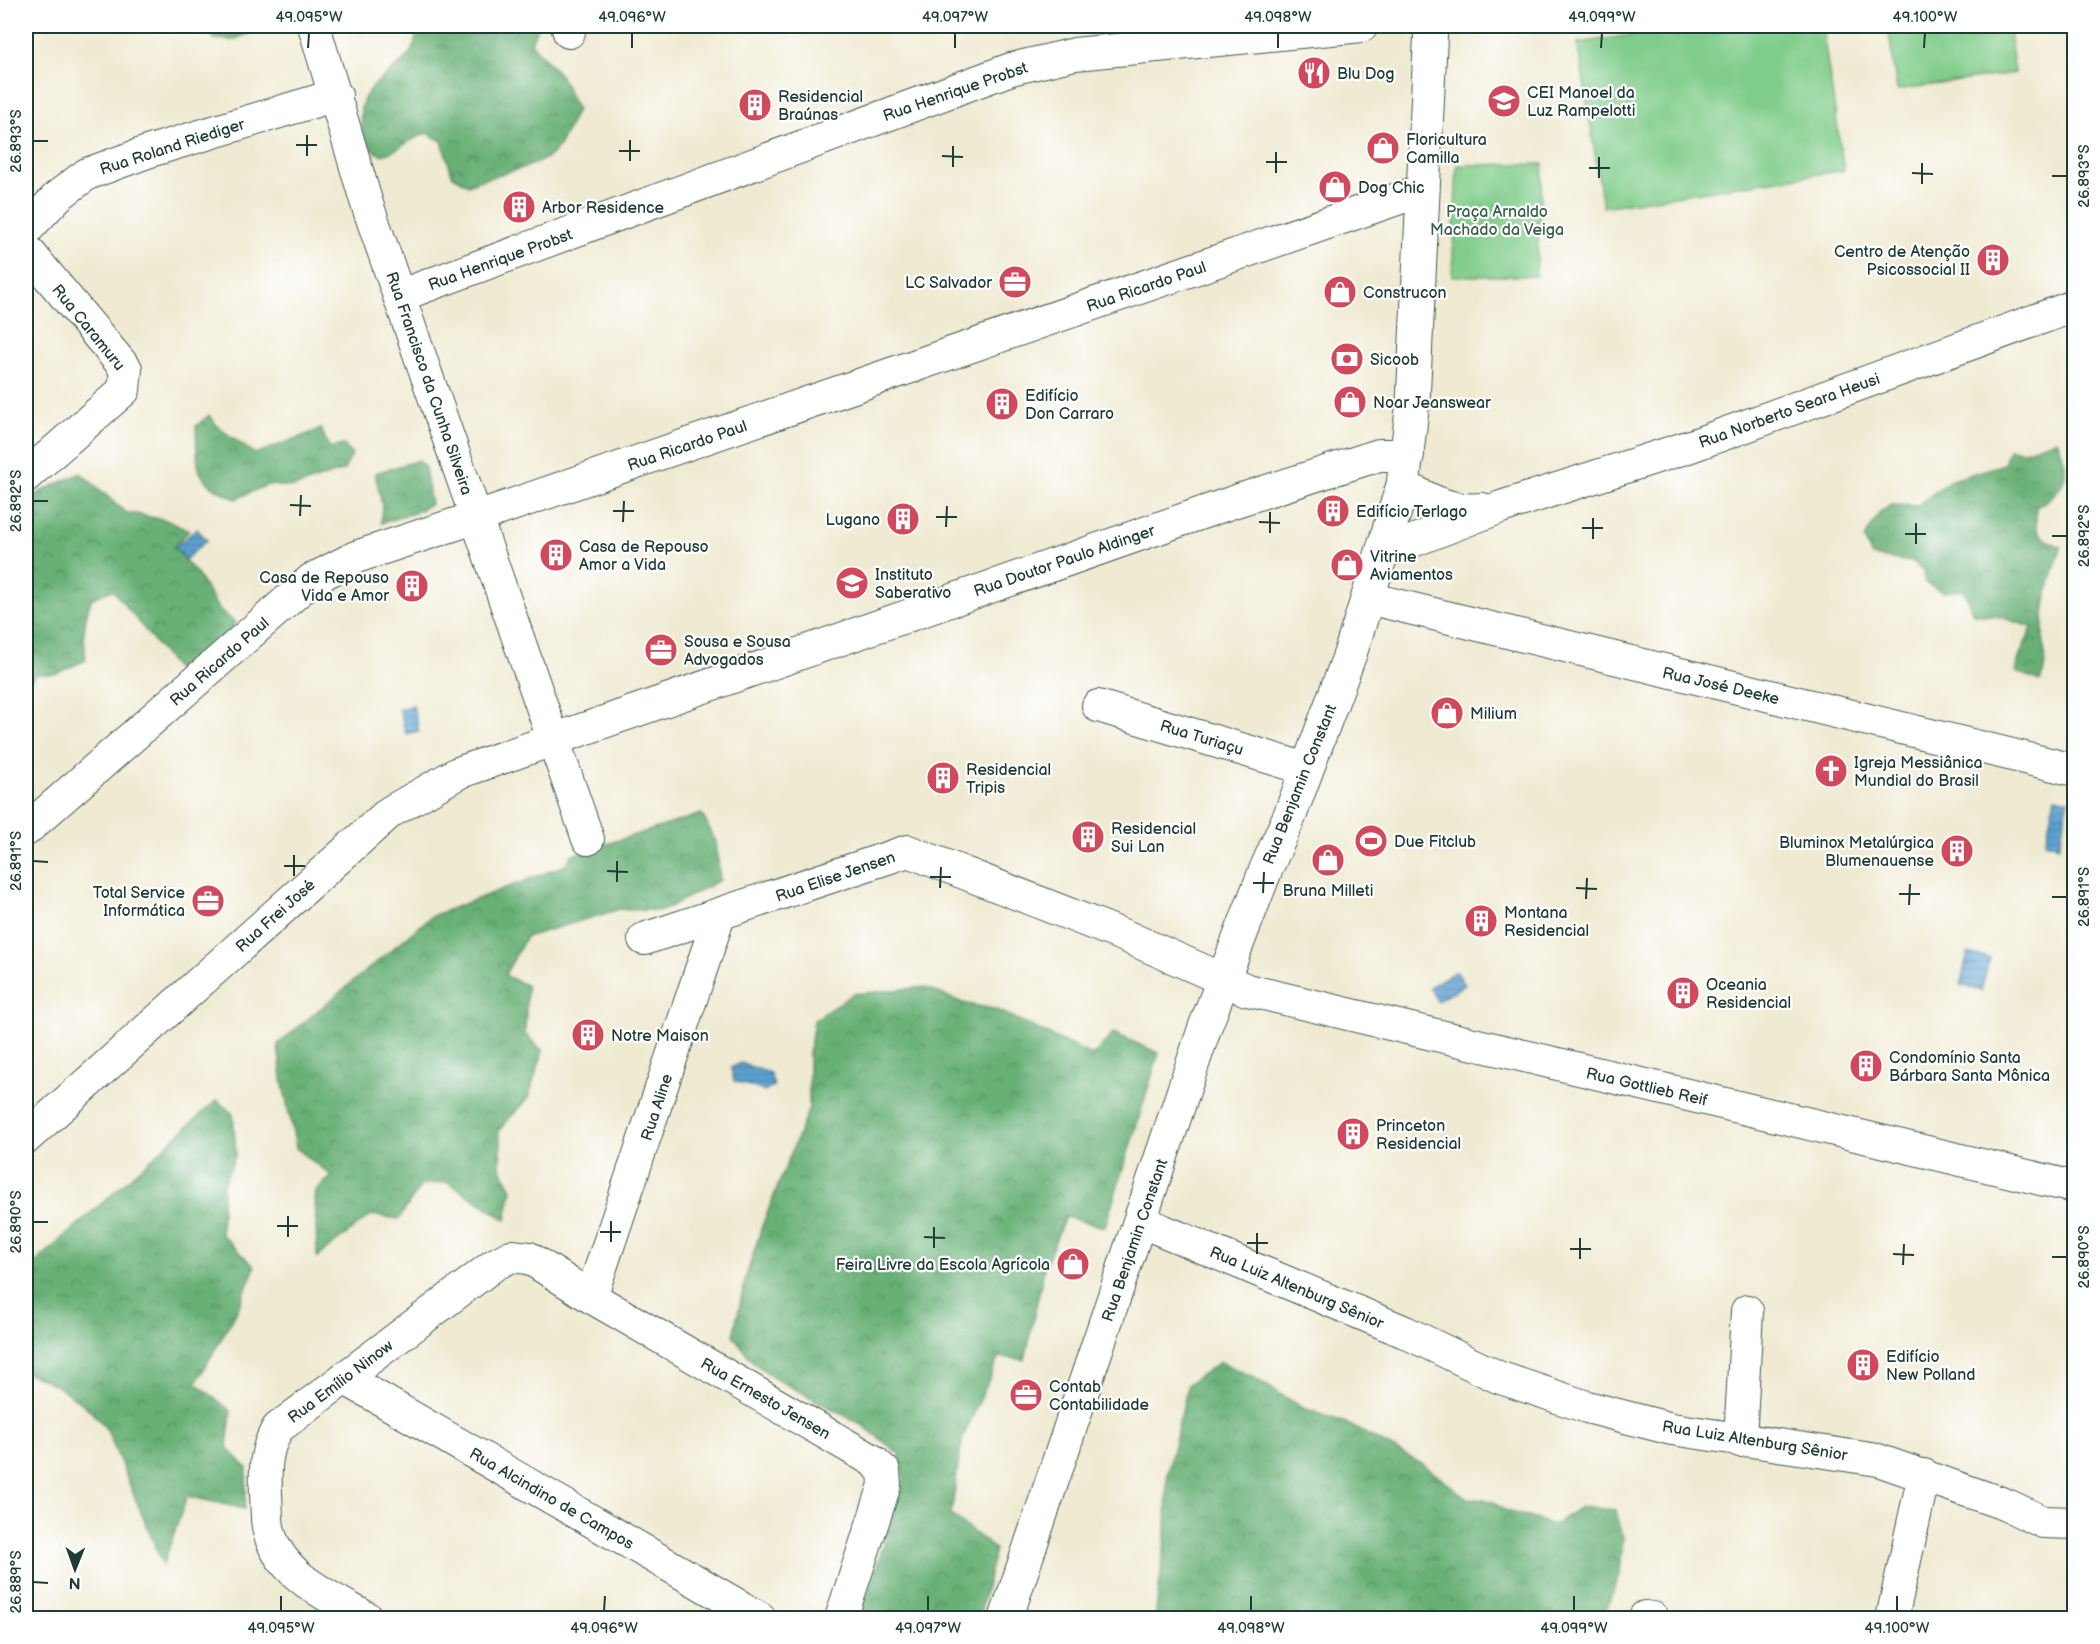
<svg xmlns="http://www.w3.org/2000/svg" width="2100" height="1644" font-family="'Balsamiq Sans',sans-serif">
	<defs>
		<pattern id="forest-crowns" width="20" height="18" patternUnits="userSpaceOnUse" patternTransform="scale(1.5)"><rect width="20" height="18" fill="#68b076"/><path d="M2 6a3 3 0 1 1 6 0M12 15a3 3 0 1 1 6 0" fill="none" stroke="#559062"/></pattern>
		<pattern id="water-rules" width="6" height="5" patternUnits="userSpaceOnUse" patternTransform="scale(1.5)"><rect width="6" height="5" fill="#5ca0d1"/><path d="M0 2.5h6" fill="none" stroke="#4b84aa"/></pattern>
	</defs>
	<rect width="100%" height="100%" fill="#fff"/>
	<filter id="ink" filterUnits="userSpaceOnUse"><feTurbulence type="fractalNoise" baseFrequency=".0167" numOctaves="2"/><feDisplacementMap in="SourceGraphic" scale="12" xChannelSelector="R" yChannelSelector="G"/><feConvolveMatrix kernelMatrix="1 2 1 2 8 2 1 2 1" color-interpolation-filters="sRGB"/></filter>
	<filter id="wash" filterUnits="userSpaceOnUse"><feTurbulence type="fractalNoise" baseFrequency=".008" numOctaves="4" result="noise"/><feDisplacementMap in="SourceGraphic" scale="24" xChannelSelector="R" yChannelSelector="G"/><feGaussianBlur stdDeviation="1.35" result="paint"/><feColorMatrix in="noise" values="0 0 0 0 0 0 0 0 0 0 0 0 0 0 0 0 0 1.4 0 .05"/><feComposite in="paint" operator="in"/></filter>
	<g filter="url(#wash)">
		<rect width="100%" height="100%" fill="#efead1"/>
		<!-- forest -->
		<g fill="url(#forest-crowns)" stroke="#447655" stroke-width="1.5">
			<path d="M208,26h58l-33,14 -19,-1z"/>
			<path d="M415,26h123l-7,17 30,33 16,34c-7,13 -13,30 -22,41 -14,17 -66,24 -87,34l-16,-10 -10,-34 -15,-8c-19,6 -27,18 -46,22l-15,-9c-2,-11 -7,-27 -5,-38 7,-36 63,-41 54,-82z"/>
			<path d="M209,415l9,12 37,27 66,-25 8,18 15,-2 8,10 -8,15 -49,17 -28,-2 -31,14c-44,-19 -38,-29 -40,-73z"/>
			<path d="M2057,440c15,33 11,49 -21,67 -2,26 2,30 25,40 -8,27 -18,54 -18,83 0,18 6,34 -3,51l-24,-9c0,-13 11,-31 16,-45l-36,-11 -23,-2 -9,-24 -21,2 -18,-9 -1,-12 -11,-9 -41,-6 -8,-17 16,-27 12,-7 25,1 32,-25 55,-17 5,-15 14,2z"/>
			<path d="M419,460l6,7 6,37 -17,9 -33,10 1,-18 -7,-32z"/>
			<path d="M81,473l44,39 41,8 23,11 -16,16 24,27 22,36 17,13 -16,19 -40,32 -67,-84 -21,8c-9,22 -9,38 -6,62l-31,14h-20l-9,12v-184l14,-10z"/>
			<path d="M702,814l14,28 4,38 -58,31 -42,-2 -94,28 -21,38 22,11 -2,48 18,17 -15,47 -30,33 3,14 -1,22 12,22 -6,31 -58,-38 -27,3 -22,34 -28,-4 -54,42 -2,-66 17,-15 -36,-28 -14,-69 -4,-35 154,-128 134,-51 6,-10z"/>
			<path d="M924,987l39,16 35,7 95,46 20,-23 46,20 -54,174 -40,-10 -21,51 -19,92 -26,-3 -37,83 -11,75 44,34 -16,69h-119l44,-139 -5,-25 -38,-30 -87,-46 -21,-16 -20,-27 13,-58 16,-51 47,-118v-55l5,-33 39,-26z"/>
			<path d="M217,1100l16,14 3,40 -13,31 -2,49 34,33 -19,46 -40,70 35,28 -4,36 20,21 -2,41 -58,-13 -24,69 -56,-135c-17,-25 -52,-49 -81,-57v-102z"/>
			<path d="M1220,1362l33,15 50,31 43,15 76,41 45,34 25,3 12,9 50,15 26,-18 36,3 7,27 -3,38 -18,43h-447l11,-85 1,-58 21,-91z"/>
		</g>
		<!-- park -->
		<g fill="#80cc8a" stroke="#50845f" stroke-width="1.5">
			<path d="M1693,26h129l22,144 -241,37 -25,-164z"/>
			<path d="M1888,26h120l7,47 -118,17z"/>
			<path d="M1543,164l-7,112h-84l5,-111z"/>
		</g>
		<!-- water -->
		<g fill="url(#water-rules)" stroke="#3e6e82" stroke-width="1.5">
			<path d="M197,529l10,11 -21,19 -11,-12z"/>
			<path d="M413,705l6,26 -13,3 -7,-25z"/>
			<path d="M2055,797l14,3 -10,46 -14,-4z"/>
			<path d="M1968,953l22,5 -9,33 -21,-6z"/>
			<path d="M1456,971l9,14 -28,16 -8,-14z"/>
			<path d="M741,1063l29,10 4,13 -10,5 -30,-10 -3,-13z"/>
		</g>
	</g>
	<g filter="url(#ink)">
		<g fill="none" stroke-linecap="round" stroke-linejoin="round">
			<defs>
				<g id="minor">
					<path d="M314,26l53,178 221,635"/>
					<path d="M567,26l2,6"/>
					<path d="M26,230l32,-34 29,-22 63,-23 186,-56"/>
					<path d="M26,249l100,120 -2,21 -98,86"/>
					<path d="M399,296l612,-227 64,-15 287,-28"/>
					<path d="M1403,485c26,15 48,27 79,24"/>
					<path d="M1384,552l117,-45 190,-61 383,-140"/>
					<path d="M1368,598l706,172"/>
					<path d="M1098,706l209,63"/>
					<path d="M26,830l285,-250 45,-23 121,-40 946,-327"/>
					<path d="M644,939l264,-88 217,85 122,54 827,197"/>
					<path d="M26,1138l364,-326 68,-39 781,-273 140,-45h29"/>
					<path d="M1140,1221l265,111 93,45 89,30 85,22 206,31 129,45 36,17 31,1"/>
					<path d="M591,1297l128,-381"/>
					<path d="M344,1378l416,240"/>
					<path d="M1740,1441l7,-130"/>
					<path d="M1645,1617l8,1"/>
					<path d="M367,1618c-37,-21 -90,-43 -99,-91 -2,-10 -1,-22 -2,-33 -1,-25 -1,-45 12,-66l216,-163 17,-9 18,2 62,39 281,163 12,11 1,14 -44,133"/>
					<path d="M1892,1618l32,-143"/>
				</g>
				<path id="major" d="M1006,1618l199,-591 61,-158 24,-54 60,-161 53,-169 10,-83 18,-376"/>
			</defs>
			<!-- minor casing -->
			<use href="#minor" stroke="#3e574c" stroke-width="34"/>
			<!-- major casing -->
			<use href="#major" stroke="#3e574c" stroke-width="35"/>
			<!-- minor -->
			<use href="#minor" stroke="#fff" stroke-width="32"/>
			<!-- major -->
			<use href="#major" stroke="#fff" stroke-width="33"/>
		</g>
	</g>
	<!-- ticks -->
	<path fill="none" stroke="#1f3d34" stroke-width="2" d="M308,48l1,-15M632,48v-15M955,48v-15M1278,48v-15M1601,48l1,-15M1924,48l1,-15M33,141h15M296,145h21M619,151h21M307,156v-21M942,156l21,1M630,161v-21M1266,162h21M953,167v-21M1589,168h21M1276,173v-21M1912,173l21,1M2052,176h15M1599,178v-21M1922,184v-21M33,501h15M290,505l21,1M613,511h21M300,516l1,-21M936,517h21M623,522l1,-21M1259,522l21,1M946,527l1,-21M1582,528h21M1270,533v-21M1905,534h21M2052,536h15M1593,539v-21M1916,544v-21M33,861l15,1M284,866h21M607,871l21,1M294,876v-21M930,877h21M617,882v-21M1253,883h21M940,888l1,-21M1576,888l21,1M1263,893l1,-21M1899,894h21M2052,897h15M1586,899l1,-21M1909,905l1,-21M33,1222h15M277,1226h21M600,1232h21M288,1237v-21M924,1237l21,1M611,1242v-21M1247,1243h21M934,1248v-21M1570,1249h21M1257,1254v-21M1893,1254l21,1M2052,1257h15M1580,1259v-21M1903,1265l1,-21M33,1582l15,1M281,1611v-15M604,1611l1,-15M928,1611v-15M1251,1611v-15M1574,1611v-15M1897,1611v-15"/>
	<!-- icons -->
	<defs>
		<symbol id="restaurant-disc" viewBox="-11 -11 22 22"><circle r="9.5" fill="#d1495b" stroke="#fff"/><path d="M-5-6h1v4h1v-4h1v4h1v-4h1v5L-1.5 .5V6h-2V.5L-5-1ZM5-6V6H3V1.5H1.5Q1.5-4 5-6Z" fill="#fff"/></symbol>
		<symbol id="school-disc" viewBox="-11 -11 22 22"><circle r="9.5" fill="#d1495b" stroke="#fff"/><path d="M0-5L7-2L0 1L-7-2ZM-4 1L0 2.5L4 1V4Q0 6-4 4Z" fill="#fff"/></symbol>
		<symbol id="building-disc" viewBox="-11 -11 22 22"><circle r="9.5" fill="#d1495b" stroke="#fff"/><path d="M-4-6H4V6H1V3H-1V6H-4ZM-2.5-4.3h1.7v1.8h-1.7ZM.8-4.3h1.7v1.8H.8ZM-2.5-1h1.7V.8h-1.7ZM.8-1h1.7V.8H.8Z" fill="#fff"/></symbol>
		<symbol id="shop-disc" viewBox="-11 -11 22 22"><circle r="9.5" fill="#d1495b" stroke="#fff"/><path d="M-5-2.5h2.3a2.7 3.5 0 0 1 5.4 0H5L5.5 6h-11ZM-1.5-2.5h3a1.5 2.3 0 0 0-3 0Z" fill="#fff"/></symbol>
		<symbol id="office-disc" viewBox="-11 -11 22 22"><circle r="9.5" fill="#d1495b" stroke="#fff"/><path d="M-6-3h4V-5.5h4V-3h4V5H-6ZM-1-4.5V-3h2v-1.5ZM-6 0V1H6V0Z" fill="#fff"/></symbol>
		<symbol id="bank-disc" viewBox="-11 -11 22 22"><circle r="9.5" fill="#d1495b" stroke="#fff"/><path d="M-6-4H6V4H-6ZM0-2.3a2.3 2.3 0 1 0 0 4.6a2.3 2.3 0 1 0 0-4.6Z" fill="#fff"/></symbol>
		<symbol id="church-disc" viewBox="-11 -11 22 22"><circle r="9.5" fill="#d1495b" stroke="#fff"/><path d="M-1.2-6h2.4v3.5h3.3v2.4h-3.3V6h-2.4V-.1h-3.3v-2.4h3.3Z" fill="#fff"/></symbol>
		<symbol id="stadium-disc" viewBox="-11 -11 22 22"><circle r="9.5" fill="#d1495b" stroke="#fff"/><path d="M0-5a6.5 5 0 1 0 0 10a6.5 5 0 1 0 0-10ZM-3.5-1.8h7v3.6h-7Z" fill="#fff"/></symbol>
	</defs>
	<g fill-rule="evenodd">
		<use href="#restaurant-disc" x="1295" y="54" width="38" height="38"/>
		<use href="#school-disc" x="1485" y="82" width="38" height="38"/>
		<use href="#building-disc" x="736" y="86" width="38" height="38"/>
		<use href="#shop-disc" x="1364" y="129" width="38" height="38"/>
		<use href="#shop-disc" x="1316" y="168" width="38" height="38"/>
		<use href="#building-disc" x="500" y="188" width="38" height="38"/>
		<use href="#building-disc" x="1974" y="241" width="38" height="38"/>
		<use href="#office-disc" x="996" y="263" width="38" height="38"/>
		<use href="#shop-disc" x="1321" y="273" width="38" height="38"/>
		<use href="#bank-disc" x="1328" y="340" width="38" height="38"/>
		<use href="#shop-disc" x="1331" y="383" width="38" height="38"/>
		<use href="#building-disc" x="983" y="385" width="38" height="38"/>
		<use href="#building-disc" x="1314" y="492" width="38" height="38"/>
		<use href="#building-disc" x="884" y="500" width="38" height="38"/>
		<use href="#building-disc" x="537" y="536" width="38" height="38"/>
		<use href="#shop-disc" x="1328" y="546" width="38" height="38"/>
		<use href="#school-disc" x="833" y="564" width="38" height="38"/>
		<use href="#building-disc" x="393" y="567" width="38" height="38"/>
		<use href="#office-disc" x="642" y="631" width="38" height="38"/>
		<use href="#shop-disc" x="1428" y="694" width="38" height="38"/>
		<use href="#church-disc" x="1812" y="752" width="38" height="38"/>
		<use href="#building-disc" x="924" y="759" width="38" height="38"/>
		<use href="#building-disc" x="1069" y="818" width="38" height="38"/>
		<use href="#stadium-disc" x="1352" y="822" width="38" height="38"/>
		<use href="#building-disc" x="1938" y="832" width="38" height="38"/>
		<use href="#shop-disc" x="1309" y="841" width="38" height="38"/>
		<use href="#office-disc" x="189" y="882" width="38" height="38"/>
		<use href="#building-disc" x="1462" y="902" width="38" height="38"/>
		<use href="#building-disc" x="1664" y="974" width="38" height="38"/>
		<use href="#building-disc" x="569" y="1016" width="38" height="38"/>
		<use href="#building-disc" x="1847" y="1047" width="38" height="38"/>
		<use href="#building-disc" x="1334" y="1115" width="38" height="38"/>
		<use href="#shop-disc" x="1054" y="1245" width="38" height="38"/>
		<use href="#building-disc" x="1844" y="1346" width="38" height="38"/>
		<use href="#office-disc" x="1007" y="1376" width="38" height="38"/>
	</g>
	<g text-anchor="middle" stroke-width="4.5" stroke-linejoin="round" paint-order="stroke">
		<!-- poi labels -->
		<g font-size="16" fill="#1f3d34" stroke="#fff" text-anchor="start">
			<text x="1337" y="79">Blu Dog</text>
			<text x="1527" y="98">CEI Manoel da<tspan x="1527" dy="18">Luz Rampelotti</tspan></text>
			<text x="778" y="102">Residencial<tspan x="778" dy="18">Braúnas</tspan></text>
			<text x="1406" y="145">Floricultura<tspan x="1406" dy="18">Camilla</tspan></text>
			<text x="1358" y="193">Dog Chic</text>
			<text x="542" y="213">Arbor Residence</text>
			<text x="1970" y="257" text-anchor="end">Centro de Atenção<tspan x="1970" dy="18">Psicossocial II</tspan></text>
			<text x="992" y="288" text-anchor="end">LC Salvador</text>
			<text x="1363" y="298">Construcon</text>
			<text x="1370" y="365">Sicoob</text>
			<text x="1025" y="401">Edifício<tspan x="1025" dy="18">Don Carraro</tspan></text>
			<text x="1373" y="408">Noar Jeanswear</text>
			<text x="1356" y="517">Edifício Terlago</text>
			<text x="880" y="525" text-anchor="end">Lugano</text>
			<text x="579" y="552">Casa de Repouso<tspan x="579" dy="18">Amor a Vida</tspan></text>
			<text x="1370" y="562">Vitrine<tspan x="1370" dy="18">Aviamentos</tspan></text>
			<text x="875" y="580">Instituto<tspan x="875" dy="18">Saberativo</tspan></text>
			<text x="389" y="583" text-anchor="end">Casa de Repouso<tspan x="389" dy="18">Vida e Amor</tspan></text>
			<text x="684" y="647">Sousa e Sousa<tspan x="684" dy="18">Advogados</tspan></text>
			<text x="1470" y="719">Milium</text>
			<text x="1854" y="768">Igreja Messiânica<tspan x="1854" dy="18">Mundial do Brasil</tspan></text>
			<text x="966" y="775">Residencial<tspan x="966" dy="18">Tripis</tspan></text>
			<text x="1111" y="834">Residencial<tspan x="1111" dy="18">Sui Lan</tspan></text>
			<text x="1394" y="847">Due Fitclub</text>
			<text x="1934" y="848" text-anchor="end">Bluminox Metalúrgica<tspan x="1934" dy="18">Blumenauense</tspan></text>
			<text x="1328" y="896" text-anchor="middle">Bruna Milleti</text>
			<text x="185" y="898" text-anchor="end">Total Service<tspan x="185" dy="18">Informática</tspan></text>
			<text x="1504" y="918">Montana<tspan x="1504" dy="18">Residencial</tspan></text>
			<text x="1706" y="990">Oceania<tspan x="1706" dy="18">Residencial</tspan></text>
			<text x="611" y="1041">Notre Maison</text>
			<text x="1889" y="1063">Condomínio Santa<tspan x="1889" dy="18">Bárbara Santa Mônica</tspan></text>
			<text x="1376" y="1131">Princeton<tspan x="1376" dy="18">Residencial</tspan></text>
			<text x="1050" y="1270" text-anchor="end">Feira Livre da Escola Agrícola</text>
			<text x="1886" y="1362">Edifício<tspan x="1886" dy="18">New Polland</tspan></text>
			<text x="1049" y="1392">Contab<tspan x="1049" dy="18">Contabilidade</tspan></text>
		</g>
		<!-- street labels -->
		<g font-size="16" fill="#1f3d34" stroke="#fff">
			<text transform="translate(955 91) rotate(-19)" y="6">Rua Henrique Probst</text>
			<text transform="translate(172 146) rotate(-18)" y="6">Rua Roland Riediger</text>
			<text transform="translate(500 259) rotate(-20)" y="6">Rua Henrique Probst</text>
			<text transform="translate(1146 286) rotate(-19)" y="6">Rua Ricardo Paul</text>
			<text transform="translate(89 327) rotate(51)" y="6">Rua Caramuru</text>
			<text transform="translate(430 383) rotate(71)" y="6">Rua Francisco da Cunha Silveira</text>
			<text transform="translate(1789 410) rotate(-20)" y="6">Rua Norberto Seara Heusi</text>
			<text transform="translate(687 445) rotate(-19)" y="6">Rua Ricardo Paul</text>
			<text transform="translate(1064 560) rotate(-19)" y="6">Rua Doutor Paulo Aldinger</text>
			<text transform="translate(219 661) rotate(-41)" y="6">Rua Ricardo Paul</text>
			<text transform="translate(1721 685) rotate(13)" y="6">Rua José Deeke</text>
			<text transform="translate(1202 737) rotate(17)" y="6">Rua Turiaçu</text>
			<text transform="translate(1299 784) rotate(-68)" y="6">Rua Benjamin Constant</text>
			<text transform="translate(835 876) rotate(-19)" y="6">Rua Elise Jensen</text>
			<text transform="translate(275 915) rotate(-42)" y="6">Rua Frei José</text>
			<text transform="translate(1647 1086) rotate(13)" y="6">Rua Gottlieb Reif</text>
			<text transform="translate(656 1107) rotate(-72)" y="6">Rua Aline</text>
			<text transform="translate(1134 1240) rotate(-71)" y="6">Rua Benjamin Constant</text>
			<text transform="translate(1297 1287) rotate(23)" y="6">Rua Luiz Altenburg Sênior</text>
			<text transform="translate(340 1381) rotate(-37)" y="6">Rua Emílio Ninow</text>
			<text transform="translate(766 1398) rotate(30)" y="6">Rua Ernesto Jensen</text>
			<text transform="translate(1755 1440) rotate(9)" y="6">Rua Luiz Altenburg Sênior</text>
			<text transform="translate(552 1498) rotate(30)" y="6">Rua Alcindino de Campos</text>
		</g>
		<!-- park labels -->
		<g font-size="16" fill="#37614a" stroke="#fff">
			<text x="1497" y="217">Praça Arnaldo<tspan x="1497" dy="18">Machado da Veiga</tspan></text>
		</g>
	</g>
	<!-- margin -->
	<rect width="2100" height="1644" fill="none" stroke="#fff" stroke-width="66"/>
	<!-- north arrow -->
	<g transform="translate(75 1569) rotate(181)" stroke="#ffffff" stroke-width="4.5" paint-order="stroke">
	<path d="M0-4.5L10 22L0 15L-10 22Z" fill="#1f3d34"/>
	<text y="-9" font-size="16" font-weight="bold" text-anchor="middle" fill="#1f3d34">N</text>
	</g>
	<rect x="33" y="33" width="2034" height="1578" fill="none" stroke="#1f3d34" stroke-width="2"/>
	<g font-size="15" text-anchor="middle" fill="#1f3d34">
		<text x="309" y="22">49.095°W</text>
		<text x="632" y="22">49.096°W</text>
		<text x="955" y="22">49.097°W</text>
		<text x="1278" y="22">49.098°W</text>
		<text x="1602" y="22">49.099°W</text>
		<text x="1925" y="22">49.100°W</text>
		<text transform="translate(16 141) rotate(-90)" y="5">26.893°S</text>
		<text transform="translate(2084 176) rotate(-90)" y="5">26.893°S</text>
		<text transform="translate(16 501) rotate(-90)" y="5">26.892°S</text>
		<text transform="translate(2084 536) rotate(-90)" y="5">26.892°S</text>
		<text transform="translate(16 861) rotate(-90)" y="5">26.891°S</text>
		<text transform="translate(2084 897) rotate(-90)" y="5">26.891°S</text>
		<text transform="translate(16 1222) rotate(-90)" y="5">26.890°S</text>
		<text transform="translate(2084 1257) rotate(-90)" y="5">26.890°S</text>
		<text transform="translate(16 1582) rotate(-90)" y="5">26.889°S</text>
		<text x="281" y="1633">49.095°W</text>
		<text x="604" y="1633">49.096°W</text>
		<text x="928" y="1633">49.097°W</text>
		<text x="1251" y="1633">49.098°W</text>
		<text x="1574" y="1633">49.099°W</text>
		<text x="1897" y="1633">49.100°W</text>
	</g>
</svg>
